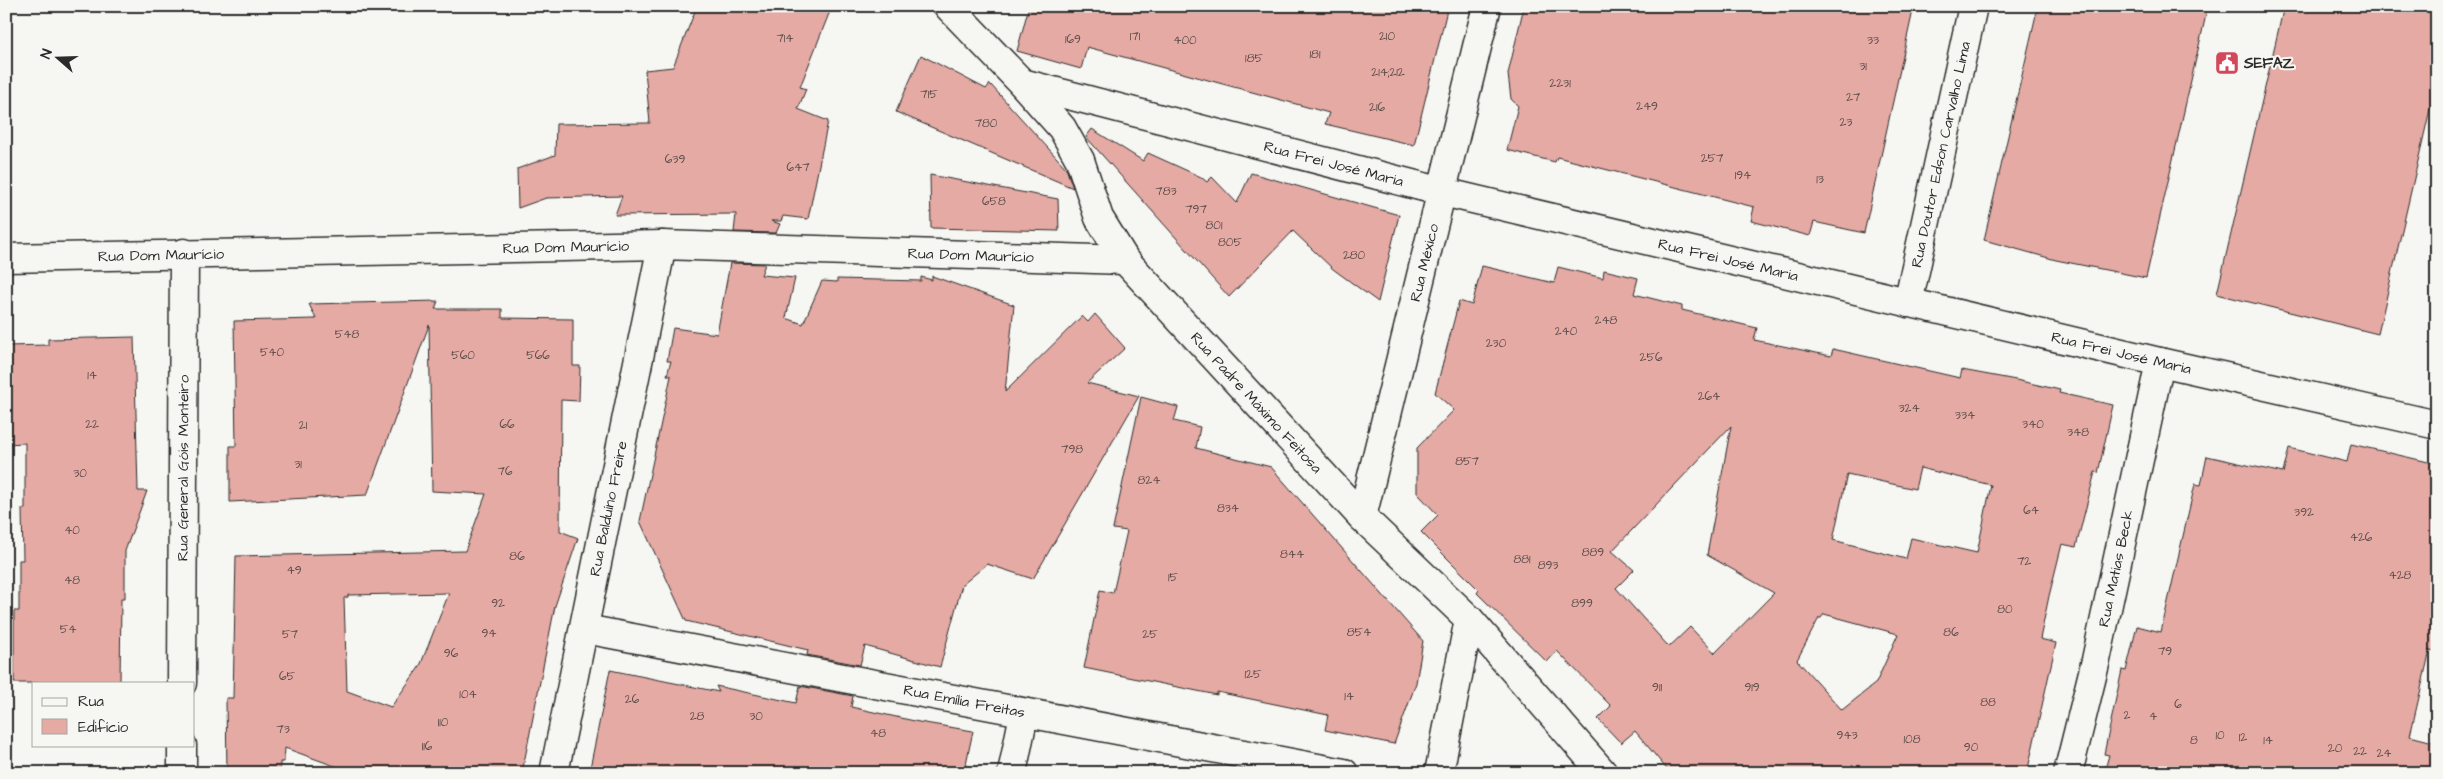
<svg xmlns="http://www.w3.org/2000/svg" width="2443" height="779" font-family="'Architects Daughter',sans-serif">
	<rect width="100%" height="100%" fill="#f6f6f2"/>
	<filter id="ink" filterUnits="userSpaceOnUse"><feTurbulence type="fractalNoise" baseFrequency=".02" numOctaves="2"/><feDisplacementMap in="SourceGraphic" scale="10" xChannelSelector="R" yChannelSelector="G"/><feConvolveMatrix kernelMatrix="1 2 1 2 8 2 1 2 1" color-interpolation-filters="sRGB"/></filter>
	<g filter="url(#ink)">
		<!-- building -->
		<g fill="#e5aaa4" stroke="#2b2b2b" fill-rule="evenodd">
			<path d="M697,6h135l-32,81 6,2 -8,20 30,12 -20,98 -25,-3 -2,5h-10l9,3 -4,9 -42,-1 2,-18 -121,1 7,-19 -76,2 -28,10 -1,-39 38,-14 1,-31 94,-1 -5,-53 28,-3z"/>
			<path d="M1029,6h419l-34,139 -89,-21 4,-11 -242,-66 -6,22 -64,-18z"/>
			<path d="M1524,6h390l-50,227 -50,-11 -4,14 -59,-15 3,-14 -197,-50 -2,5 -48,-12 11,-44 -7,-7 -3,-25z"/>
			<path d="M2038,6h170l-62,272 -90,-18 -72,-20z"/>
			<path d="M2284,6h153v73l-59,255 -161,-40z"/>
			<path d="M921,55l65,34 4,-5 76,84 7,20 -177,-76z"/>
			<path d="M1092,129l51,32 5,-8 53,24 6,5 5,-5 25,26 14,-30 148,42 -21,87 -45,-33 -40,-38 -64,66 -143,-160z"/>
			<path d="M930,175l128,24 1,32 -128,-3z"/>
			<path d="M730,263l35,1 -4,11 34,3 -9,40 17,6 19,-43 15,1v-3l84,2v-4l11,3v-4l82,29 -9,87 77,-76 6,6 7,-8 30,34 -38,35 52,13 -106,183 -46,-15 -25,21 -22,82 -75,-21 -5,19 -53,-10 1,-5 -122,-29 -46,-100 31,-145 -4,-1 4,-14h-4l6,-33 44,6z"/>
			<path d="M1482,266l72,17 4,-16 45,11 1,-8 34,8 -4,16 48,12v4l75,18 -3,12 77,16 2,-7 127,29 2,-8 54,10 44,10 -1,3 54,12 -15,68 -3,-1 -19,75 -14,-3 -13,52 -9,43 16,4 -29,130h-357l-35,-42 -14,12 -23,-24 13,-13 -54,-55 -10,11 -70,-69 2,-3 -58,-58 17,-17 -21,-22v-45l37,-38 -19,-17 24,-92 13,4zM1731,426l-24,129 67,38 -59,60 -25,-26 -21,20 -53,-59 18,-18 -22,-19zM1920,468l71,17 -14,68 -66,-15 -5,21 -73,-19 14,-66 68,15zM1824,614l74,20 -22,49 -34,27 -45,-50 22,-42h2z"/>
			<path d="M438,301l-3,8h67v9l71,1v47h7l-1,35 -18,-1 -1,131 18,7 -23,68 -33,167h-168l-69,-25 -1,14h-4v11h-53l-1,-75h7l3,-142 229,-5 21,-57 -54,-3 -3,-166 -62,170 -137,7v-56h6l-2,-125 82,-2 -7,-15zM449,593l-29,73 -29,41 -44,-16 -3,-93 4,-1v-2z"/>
			<path d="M134,337l4,154h9l-22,60v47h-4l-1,85h-106v-72h5v-51h4l-1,-51h3v-66l-19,1v-98l42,-1v-6z"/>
			<path d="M1141,397l37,10 -4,14 26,6 -4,21 75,19 152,174 -7,42 -22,61 -69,-14 3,-15 -111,-23v3l-133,-27 16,-78 13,3 14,-62 -14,-2z"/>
			<path d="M2351,444l86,20v188l-7,-2 -20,86 27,7v30h-333l5,-18 -5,-1 18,-84 4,1 11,-45 24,6 34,-148 6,1 6,-29 76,17 6,-25 58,14z"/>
			<path d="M610,670l109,22 -3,-6 80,17 4,-17 53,10 -2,11 68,15 54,9 -9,42h-375z"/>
		</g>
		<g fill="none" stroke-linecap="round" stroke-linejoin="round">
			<defs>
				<g id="street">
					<path id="s1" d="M948,6l74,77 40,45 18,32 19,58 26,42 237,257 107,102 134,154"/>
					<path id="s2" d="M1022,83l421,109 717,170 277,63"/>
					<path id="s3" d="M6,258l656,-13 463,15"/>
					<path id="s4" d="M1908,303l65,-297"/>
					<path id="s5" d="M1362,517l125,-511"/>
					<path id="s6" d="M585,629l759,144"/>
					<path id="s7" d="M182,683l2,-430"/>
					<path d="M182,773v-28"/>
					<path id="s8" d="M554,773l108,-528"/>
					<path d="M1012,773l12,-59"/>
					<path d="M1439,773l30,-154"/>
					<path id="s9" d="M2068,773l28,-113 64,-298"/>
				</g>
			</defs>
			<!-- street casing -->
			<use href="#street" stroke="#2b2b2b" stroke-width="31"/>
			<!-- street -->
			<use href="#street" stroke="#f6f6f2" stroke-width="28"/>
		</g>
	</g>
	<!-- icons -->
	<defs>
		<symbol id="civic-square" viewBox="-11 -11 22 22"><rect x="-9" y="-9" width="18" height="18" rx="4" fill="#d1495b" stroke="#f6f6f2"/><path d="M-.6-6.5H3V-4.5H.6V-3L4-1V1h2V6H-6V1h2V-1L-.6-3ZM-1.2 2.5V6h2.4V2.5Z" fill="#fff"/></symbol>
	</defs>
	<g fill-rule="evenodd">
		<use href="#civic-square" x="2213" y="49" width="28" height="28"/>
	</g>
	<g text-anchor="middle" stroke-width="4" stroke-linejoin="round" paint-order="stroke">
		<!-- number labels -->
		<g font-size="12" fill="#5a4b49">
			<text x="1135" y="40">171</text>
			<text x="1387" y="40">210</text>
			<text x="785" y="42">714</text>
			<text x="1073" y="43">169</text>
			<text x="1185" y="44">400</text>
			<text x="1873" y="44">33</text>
			<text x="1315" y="58">181</text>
			<text x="1254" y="62">185</text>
			<text x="1863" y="70">31</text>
			<text x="1388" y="76">214;212</text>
			<text x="1560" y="87">2231</text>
			<text x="929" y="98">715</text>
			<text x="1853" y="101">27</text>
			<text x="1647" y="110">249</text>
			<text x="1377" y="111">216</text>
			<text x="1846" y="126">23</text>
			<text x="986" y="127">780</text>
			<text x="1712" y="162">257</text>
			<text x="675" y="163">639</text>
			<text x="798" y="171">647</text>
			<text x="1743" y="179">194</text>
			<text x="1820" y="183">13</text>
			<text x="1166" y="195">783</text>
			<text x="994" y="205">658</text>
			<text x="1196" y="213">797</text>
			<text x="1214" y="229">801</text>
			<text x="1230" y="246">805</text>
			<text x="1354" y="259">280</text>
			<text x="1606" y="324">248</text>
			<text x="1566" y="335">240</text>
			<text x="347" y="338">548</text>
			<text x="1496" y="347">230</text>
			<text x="272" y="356">540</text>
			<text x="463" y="359">560</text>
			<text x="538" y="359">566</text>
			<text x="1651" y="361">256</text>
			<text x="92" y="379">14</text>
			<text x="1709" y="400">264</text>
			<text x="1909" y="412">324</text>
			<text x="1965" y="419">334</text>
			<text x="92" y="428">22</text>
			<text x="507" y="428">66</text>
			<text x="2033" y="428">340</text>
			<text x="303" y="429">21</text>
			<text x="2078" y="436">348</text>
			<text x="1072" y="453">798</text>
			<text x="1467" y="465">857</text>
			<text x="298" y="468">31</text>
			<text x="505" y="475">76</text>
			<text x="80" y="477">30</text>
			<text x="1149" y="484">824</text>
			<text x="1228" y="512">834</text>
			<text x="2031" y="514">64</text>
			<text x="2304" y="516">392</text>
			<text x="72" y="534">40</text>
			<text x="2361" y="541">426</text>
			<text x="1593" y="556">889</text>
			<text x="1292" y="558">844</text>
			<text x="517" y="560">86</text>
			<text x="1522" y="563">881</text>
			<text x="2024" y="565">72</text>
			<text x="1548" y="569">893</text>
			<text x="294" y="574">49</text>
			<text x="2400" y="579">428</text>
			<text x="1173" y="581">15</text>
			<text x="72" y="584">48</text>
			<text x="498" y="607">92</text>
			<text x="1582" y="607">899</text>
			<text x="2005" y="613">80</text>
			<text x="68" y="633">54</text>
			<text x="1359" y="636">854</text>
			<text x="1951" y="636">86</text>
			<text x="489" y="637">94</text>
			<text x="290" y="638">57</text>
			<text x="1150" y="638">25</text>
			<text x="2165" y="655">79</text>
			<text x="451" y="657">96</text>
			<text x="1253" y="678">125</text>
			<text x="287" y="680">65</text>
			<text x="1657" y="691">911</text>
			<text x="1752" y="691">919</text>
			<text x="468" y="698">104</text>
			<text x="1349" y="700">14</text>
			<text x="632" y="703">26</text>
			<text x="1988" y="706">88</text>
			<text x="2178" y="708">6</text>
			<text x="2127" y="719">2</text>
			<text x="697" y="720">28</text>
			<text x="756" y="720">30</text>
			<text x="2153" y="720">4</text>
			<text x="443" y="726">110</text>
			<text x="283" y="733">73</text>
			<text x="878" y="737">48</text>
			<text x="1847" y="739">943</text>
			<text x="2220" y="739">10</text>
			<text x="2243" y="741">12</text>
			<text x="1912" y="743">108</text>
			<text x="2194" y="744">8</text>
			<text x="2268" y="744">14</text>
			<text x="427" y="750">116</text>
			<text x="1971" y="751">90</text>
			<text x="2335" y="752">20</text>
			<text x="2360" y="755">22</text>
			<text x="2384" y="757">24</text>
		</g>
		<!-- poi labels -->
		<g font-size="15" font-weight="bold" fill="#2b2b2b" stroke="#f6f6f2" text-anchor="start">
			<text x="2244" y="68">SEFAZ</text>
		</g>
		<!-- street labels -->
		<g font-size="15" fill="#2b2b2b" stroke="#f6f6f2">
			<text dy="5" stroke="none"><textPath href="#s4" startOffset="152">Rua Doutor Edson Carvalho Lima</textPath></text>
			<text dy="5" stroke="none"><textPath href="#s2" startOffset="322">Rua Frei José Maria</textPath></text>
			<text dy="5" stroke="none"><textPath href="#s3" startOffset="560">Rua Dom Maurício</textPath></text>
			<text dy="5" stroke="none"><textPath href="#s3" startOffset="155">Rua Dom Maurício</textPath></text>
			<text dy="5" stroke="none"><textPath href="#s3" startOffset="965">Rua Dom Maurício</textPath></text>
			<text dy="5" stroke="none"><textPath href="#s2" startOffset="728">Rua Frei José Maria</textPath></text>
			<text dy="5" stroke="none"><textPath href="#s5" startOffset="262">Rua México</textPath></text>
			<text dy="5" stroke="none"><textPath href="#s2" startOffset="1132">Rua Frei José Maria</textPath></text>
			<text dy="5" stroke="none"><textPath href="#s1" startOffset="508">Rua Padre Máximo Feitosa</textPath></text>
			<text dy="5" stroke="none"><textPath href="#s7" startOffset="215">Rua General Góis Monteiro</textPath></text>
			<text dy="5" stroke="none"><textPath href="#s8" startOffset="270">Rua Balduíno Freire</textPath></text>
			<text dy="5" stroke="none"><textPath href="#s9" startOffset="210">Rua Matias Beck</textPath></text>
			<text dy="5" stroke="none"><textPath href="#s6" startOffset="386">Rua Emília Freitas</textPath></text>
		</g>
	</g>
	<!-- margin -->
	<rect width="2443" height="779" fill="none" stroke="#f6f6f2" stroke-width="25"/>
	<rect x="12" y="12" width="2418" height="754" fill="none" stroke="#2b2b2b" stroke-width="2" filter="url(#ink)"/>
	<!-- legend -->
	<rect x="32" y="682" width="162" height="65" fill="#f6f6f2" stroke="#a5a5a2"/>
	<rect x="42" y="698" width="25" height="8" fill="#f6f6f2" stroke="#a5a5a2"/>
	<text x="78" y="706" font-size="15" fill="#2b2b2b">Rua</text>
	<rect x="42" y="719" width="25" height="15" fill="#e5aaa4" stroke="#a5a5a2"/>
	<text x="78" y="732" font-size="15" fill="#2b2b2b">Edifício</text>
	<!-- north arrow -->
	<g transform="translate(58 58) rotate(290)" stroke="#f6f6f2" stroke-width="4" paint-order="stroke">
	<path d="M0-4L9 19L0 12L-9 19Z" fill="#2b2b2b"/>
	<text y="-8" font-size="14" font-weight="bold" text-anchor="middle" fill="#2b2b2b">N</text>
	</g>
</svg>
